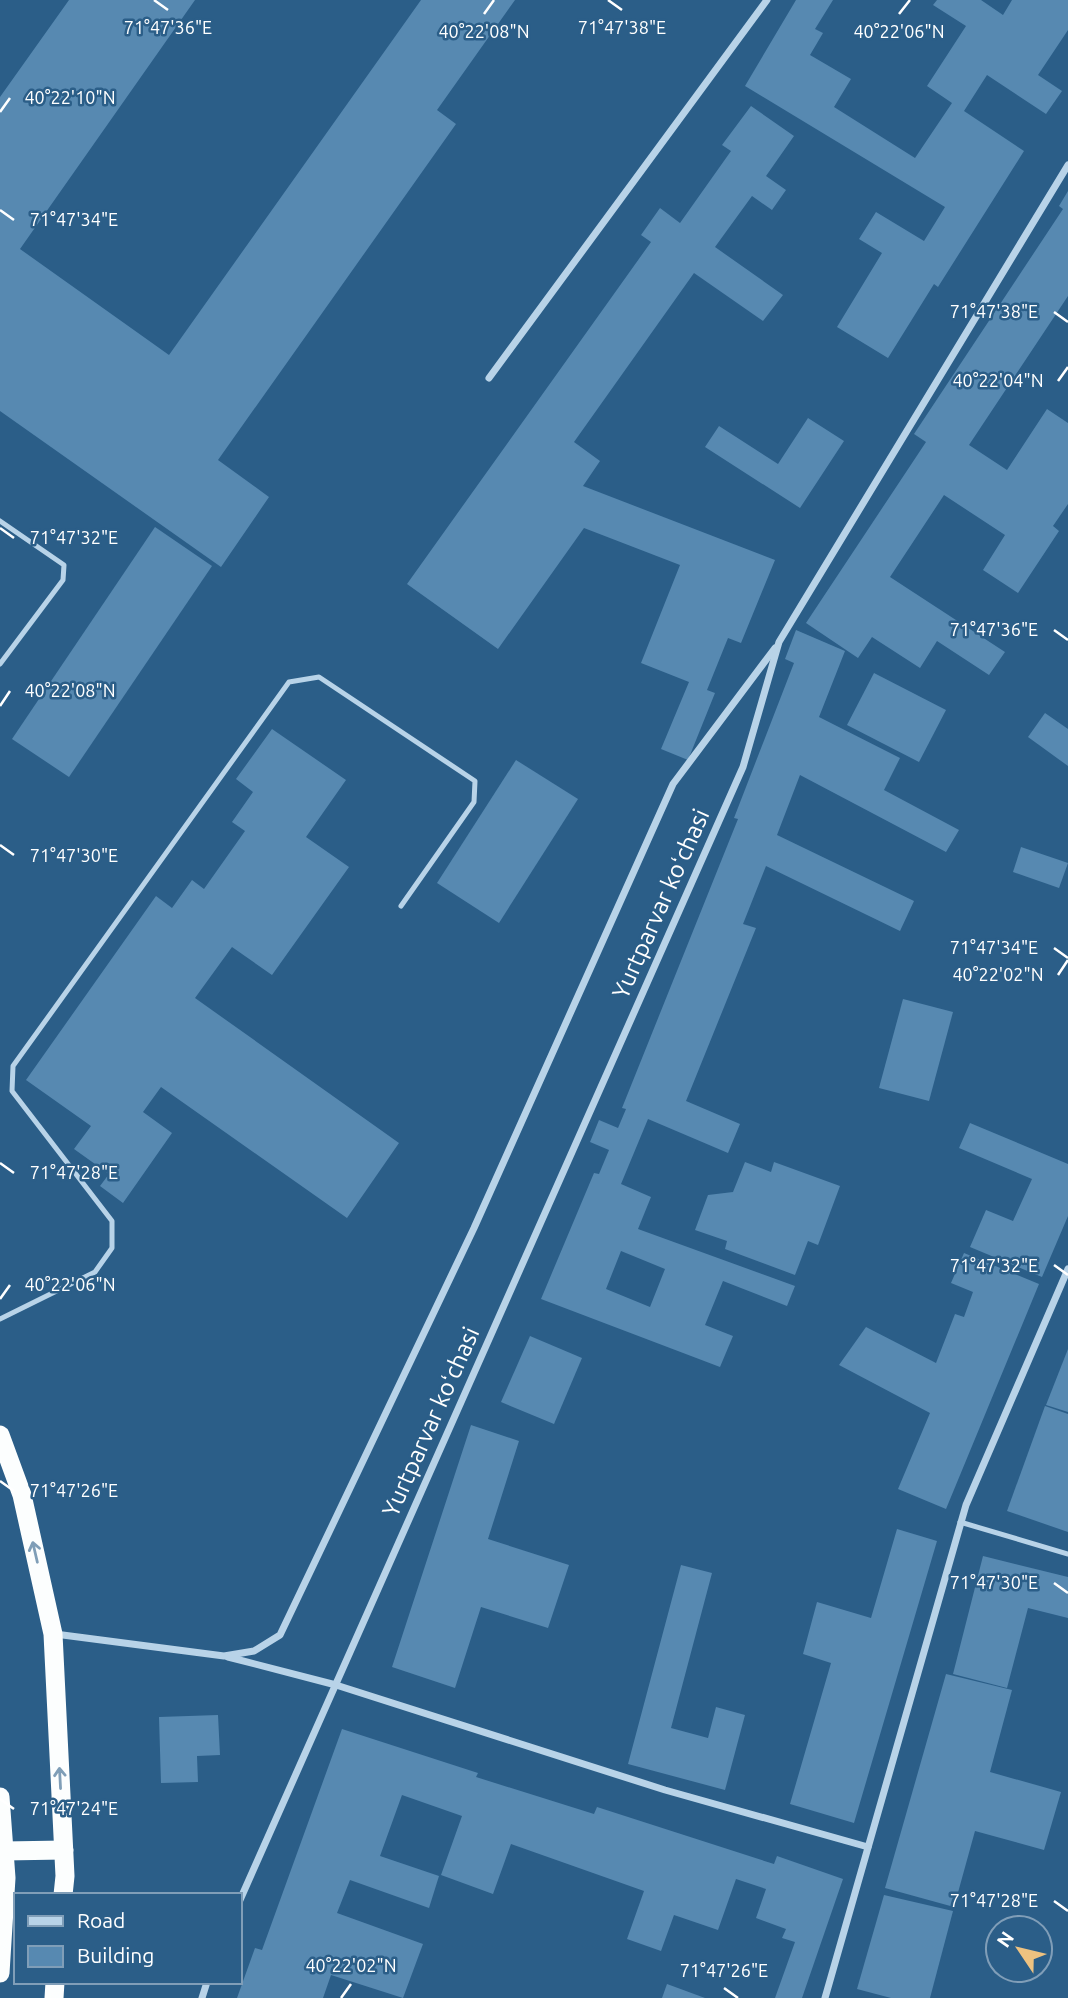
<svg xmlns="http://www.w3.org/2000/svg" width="1068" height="1998" font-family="Ubuntu,sans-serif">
	<rect width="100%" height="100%" fill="#2b5e88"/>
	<!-- building -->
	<g fill="#5789b1" fill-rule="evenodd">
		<path d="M69,0h126l-175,249 149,106 252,-355h94l-78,110 19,14 -238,336 51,37 -48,70 -221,-156v-314z"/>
		<path d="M796,0h37l-18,29 8,4 -13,22 41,24 -17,28 81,51 37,-55 -25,-17 39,-60 -33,-21 4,-5h44l22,15 9,-15h56v30l-30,45 24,16 -16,23 -59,-39 -23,36 60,40 -86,136 -4,-3 -46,74 -51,-31 45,-74 -23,-14 17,-27 48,29 21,-34 -200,-121z"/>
		<path d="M751,106l43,30 -28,40 20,14 -14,20 -20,-14 -37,51 68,48 -20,26 -69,-48 -120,169 26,19 -17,25 192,74 -34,83 -13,-5 -21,52 8,3 -27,67 -27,-11 28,-67 -48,-19 39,-98 -96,-37 -86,121 -91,-65 244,-342 -10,-7 19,-27 20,15 51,-72 -9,-6z"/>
		<path d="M1068,191v105l-99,149 38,25 40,-61 21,14v81l-15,22 6,5 -41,62 -35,-23 22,-35 -61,-40 -54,82 115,75 -16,23 -52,-34 -17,27 -48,-31 -14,21 -52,-35 120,-181 -12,-8 149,-225 -4,-3z"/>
		<path d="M808,418l36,23 -44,67 -95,-61 14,-21 59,38z"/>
		<path d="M155,527l57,39 -143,211 -57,-38z"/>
		<path d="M796,630l49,21 -26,66 81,41 -16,32 75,40 -13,22 -146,-77 -23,60 137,66 -14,30 -134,-65 -23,58 13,4 -70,173 54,23 -12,29 -80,-34 -27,65 30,13 -13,32 157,57 -8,20 -64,-25 -18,44 28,11 -13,31 -179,-68 53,-126 5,1 10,-24 -19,-8 9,-22 19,8 8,-19 -4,-1 116,-289 -4,-1 60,-155 -9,-4zM621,1251l44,18 -15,38 -44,-18z"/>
		<path d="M874,673l72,37 -27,52 -72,-37z"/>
		<path d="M1045,713l23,16v37l-40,-29z"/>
		<path d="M272,729l74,51 -40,57 43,30 -77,108 -40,-28 -37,51 204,145 -52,75 -186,-131 -18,25 29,21 -49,70 -23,-17 9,-12 -35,-25 17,-23 -65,-46 130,-184 16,12 20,-28 12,9 41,-58 -13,-9 21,-30 -17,-13z"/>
		<path d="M516,760l62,39 -79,124 -62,-40z"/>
		<path d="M1021,847l47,16 -9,25 -46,-16z"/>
		<path d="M903,999l50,13 -24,89 -50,-13z"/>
		<path d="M970,1123l98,41v52l-26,61 -72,-30 16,-37 27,11 19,-42 -73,-31z"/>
		<path d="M745,1162l26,10 3,-10 66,24 -22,59 -10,-4 -13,34 -70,-26 2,-8 -32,-11 13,-35 25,-3z"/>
		<path d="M964,1253l75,31 -93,225 -48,-20 32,-76 -91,-48 27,-38 70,36 19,-49 9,3 9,-25 -22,-9z"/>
		<path d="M530,1336l52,22 -28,66 -53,-22z"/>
		<path d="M1068,1349v63l-22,-7z"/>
		<path d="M1045,1406l23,8v118l-61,-21z"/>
		<path d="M471,1425l48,16 -31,98 81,26 -21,63 -67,-21 -26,81 -63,-21z"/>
		<path d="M897,1529l40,12 -83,282 -64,-19 41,-141 -28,-9 14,-52 54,16z"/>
		<path d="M983,1556l85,21v41l-40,-10 -21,80 -54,-14z"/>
		<path d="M681,1565l31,8 -41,155 37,10 8,-31 29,8 -20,75 -97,-26z"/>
		<path d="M946,1674l66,16 -22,82 71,20 -17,58 -69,-19 -21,76 -69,-19z"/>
		<path d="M218,1715l2,40 -23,1 1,26 -37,1 -2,-66z"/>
		<path d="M342,1729l136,44 -2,4 118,37 3,-7 177,57 3,-8 66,23 -41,119h-27l20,-56 -13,-4 4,-9 -30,-11 10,-29 -30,-10 -18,51 -44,-15 -13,36 -34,-12 17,-48 -133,-47 -18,50 -52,-19 21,-59 -60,-21 -22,61 59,20 -10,32 -79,-28 -13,33 86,31 -20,54 -72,-23 -8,23h-86l18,-50 7,2z"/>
		<path d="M884,1895l69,16 -23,87h-39l-34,-9z"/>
		<path d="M667,1984l38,14h-43z"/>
	</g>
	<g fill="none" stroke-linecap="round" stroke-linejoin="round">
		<!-- service -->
		<g stroke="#b8d3e8" stroke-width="5">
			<path d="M0,521l64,44 -1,15 -63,84"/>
			<path d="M0,1319l95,-47 17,-24v-27l-100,-130 1,-25 276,-384 30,-5 156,104 -1,21 -73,104"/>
			<path d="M960,1522l108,32"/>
		</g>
		<!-- minor -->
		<g stroke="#b8d3e8" stroke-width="7">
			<path d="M489,378l278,-378"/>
			<path d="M55,1634l169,22 30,-5 26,-16 194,-407 199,-444 102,-136"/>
			<path d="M228,1657l108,28 329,105 203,57"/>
			<path d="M240,1900l503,-1133 36,-125 289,-477"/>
			<path d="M202,1998l5,-16"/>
			<path d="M825,1998l141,-493 102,-236"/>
		</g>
		<!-- trunk -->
		<g stroke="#fcfefe" stroke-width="19">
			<path d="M0,1435l22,60 31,139 12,242 -2,19"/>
			<path d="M0,1797l6,81 -6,95"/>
			<path d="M4,1851l60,-1"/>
			<path d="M54,1998l1,-16"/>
		</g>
	</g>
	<!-- one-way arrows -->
	<defs><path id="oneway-shaft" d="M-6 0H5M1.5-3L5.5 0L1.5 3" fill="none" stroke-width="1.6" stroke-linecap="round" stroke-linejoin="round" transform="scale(1.75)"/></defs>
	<g stroke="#7f9eb7">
		<use href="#oneway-shaft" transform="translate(35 1552) rotate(-103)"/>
		<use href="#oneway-shaft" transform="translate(60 1778) rotate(-93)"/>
	</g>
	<!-- ticks -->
	<path fill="none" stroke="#fff" stroke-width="2.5" d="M154,0l14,10M608,0l14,10M484,14l10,-14M899,14l11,-14M0,112l10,-14M0,210l14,10M1054,312l14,10M1058,381l10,-14M0,528l14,10M1054,630l14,10M0,706l10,-15M0,845l14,10M1054,948l14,10M1058,975l10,-15M0,1163l14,10M1054,1265l14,10M0,1299l10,-14M0,1481l14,10M1054,1583l14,10M0,1799l14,10M1054,1901l14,10M724,1988l14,10M341,1998l10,-14"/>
	<g text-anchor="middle" stroke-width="5" stroke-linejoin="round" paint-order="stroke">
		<!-- street labels -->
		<g font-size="24" fill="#fff" stroke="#2b5e88">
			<text transform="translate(661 904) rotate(-66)" y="8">Yurtparvar koʻchasi</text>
			<text transform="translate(431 1422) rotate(-66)" y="8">Yurtparvar koʻchasi</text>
		</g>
	</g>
	<g font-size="18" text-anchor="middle" fill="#fff" stroke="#2b5e88" stroke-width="5" stroke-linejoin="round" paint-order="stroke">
		<text x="168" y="34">71°47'36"E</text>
		<text x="622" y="34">71°47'38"E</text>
		<text x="484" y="38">40°22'08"N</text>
		<text x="899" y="38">40°22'06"N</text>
		<text x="70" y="104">40°22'10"N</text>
		<text x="74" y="226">71°47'34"E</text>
		<text x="994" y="318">71°47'38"E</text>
		<text x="998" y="387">40°22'04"N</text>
		<text x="74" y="544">71°47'32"E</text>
		<text x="994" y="636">71°47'36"E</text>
		<text x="70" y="697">40°22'08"N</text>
		<text x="74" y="862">71°47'30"E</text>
		<text x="994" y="954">71°47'34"E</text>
		<text x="998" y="981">40°22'02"N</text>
		<text x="74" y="1179">71°47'28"E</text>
		<text x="994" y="1272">71°47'32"E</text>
		<text x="70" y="1291">40°22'06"N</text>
		<text x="74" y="1497">71°47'26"E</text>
		<text x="994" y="1589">71°47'30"E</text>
		<text x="74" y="1815">71°47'24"E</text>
		<text x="994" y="1907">71°47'28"E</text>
		<text x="351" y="1972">40°22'02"N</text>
		<text x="724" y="1977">71°47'26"E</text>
	</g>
	<!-- legend -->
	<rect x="14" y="1893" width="228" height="91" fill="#2b5e88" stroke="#809eb8" stroke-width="2"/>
	<rect x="28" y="1916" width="35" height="10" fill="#b8d3e8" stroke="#809eb8" stroke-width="2"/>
	<text x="77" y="1928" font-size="21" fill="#ffffff">Road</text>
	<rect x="28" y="1946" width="35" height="21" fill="#5789b1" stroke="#809eb8" stroke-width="2"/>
	<text x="77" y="1963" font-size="21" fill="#ffffff">Building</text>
	<!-- north arrow -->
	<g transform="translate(1019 1949) rotate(305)"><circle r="33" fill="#2b5e88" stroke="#809eb8" stroke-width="2"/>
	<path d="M0-5L12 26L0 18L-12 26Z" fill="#eec280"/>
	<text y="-10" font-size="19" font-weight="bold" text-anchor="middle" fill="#ffffff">N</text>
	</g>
</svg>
